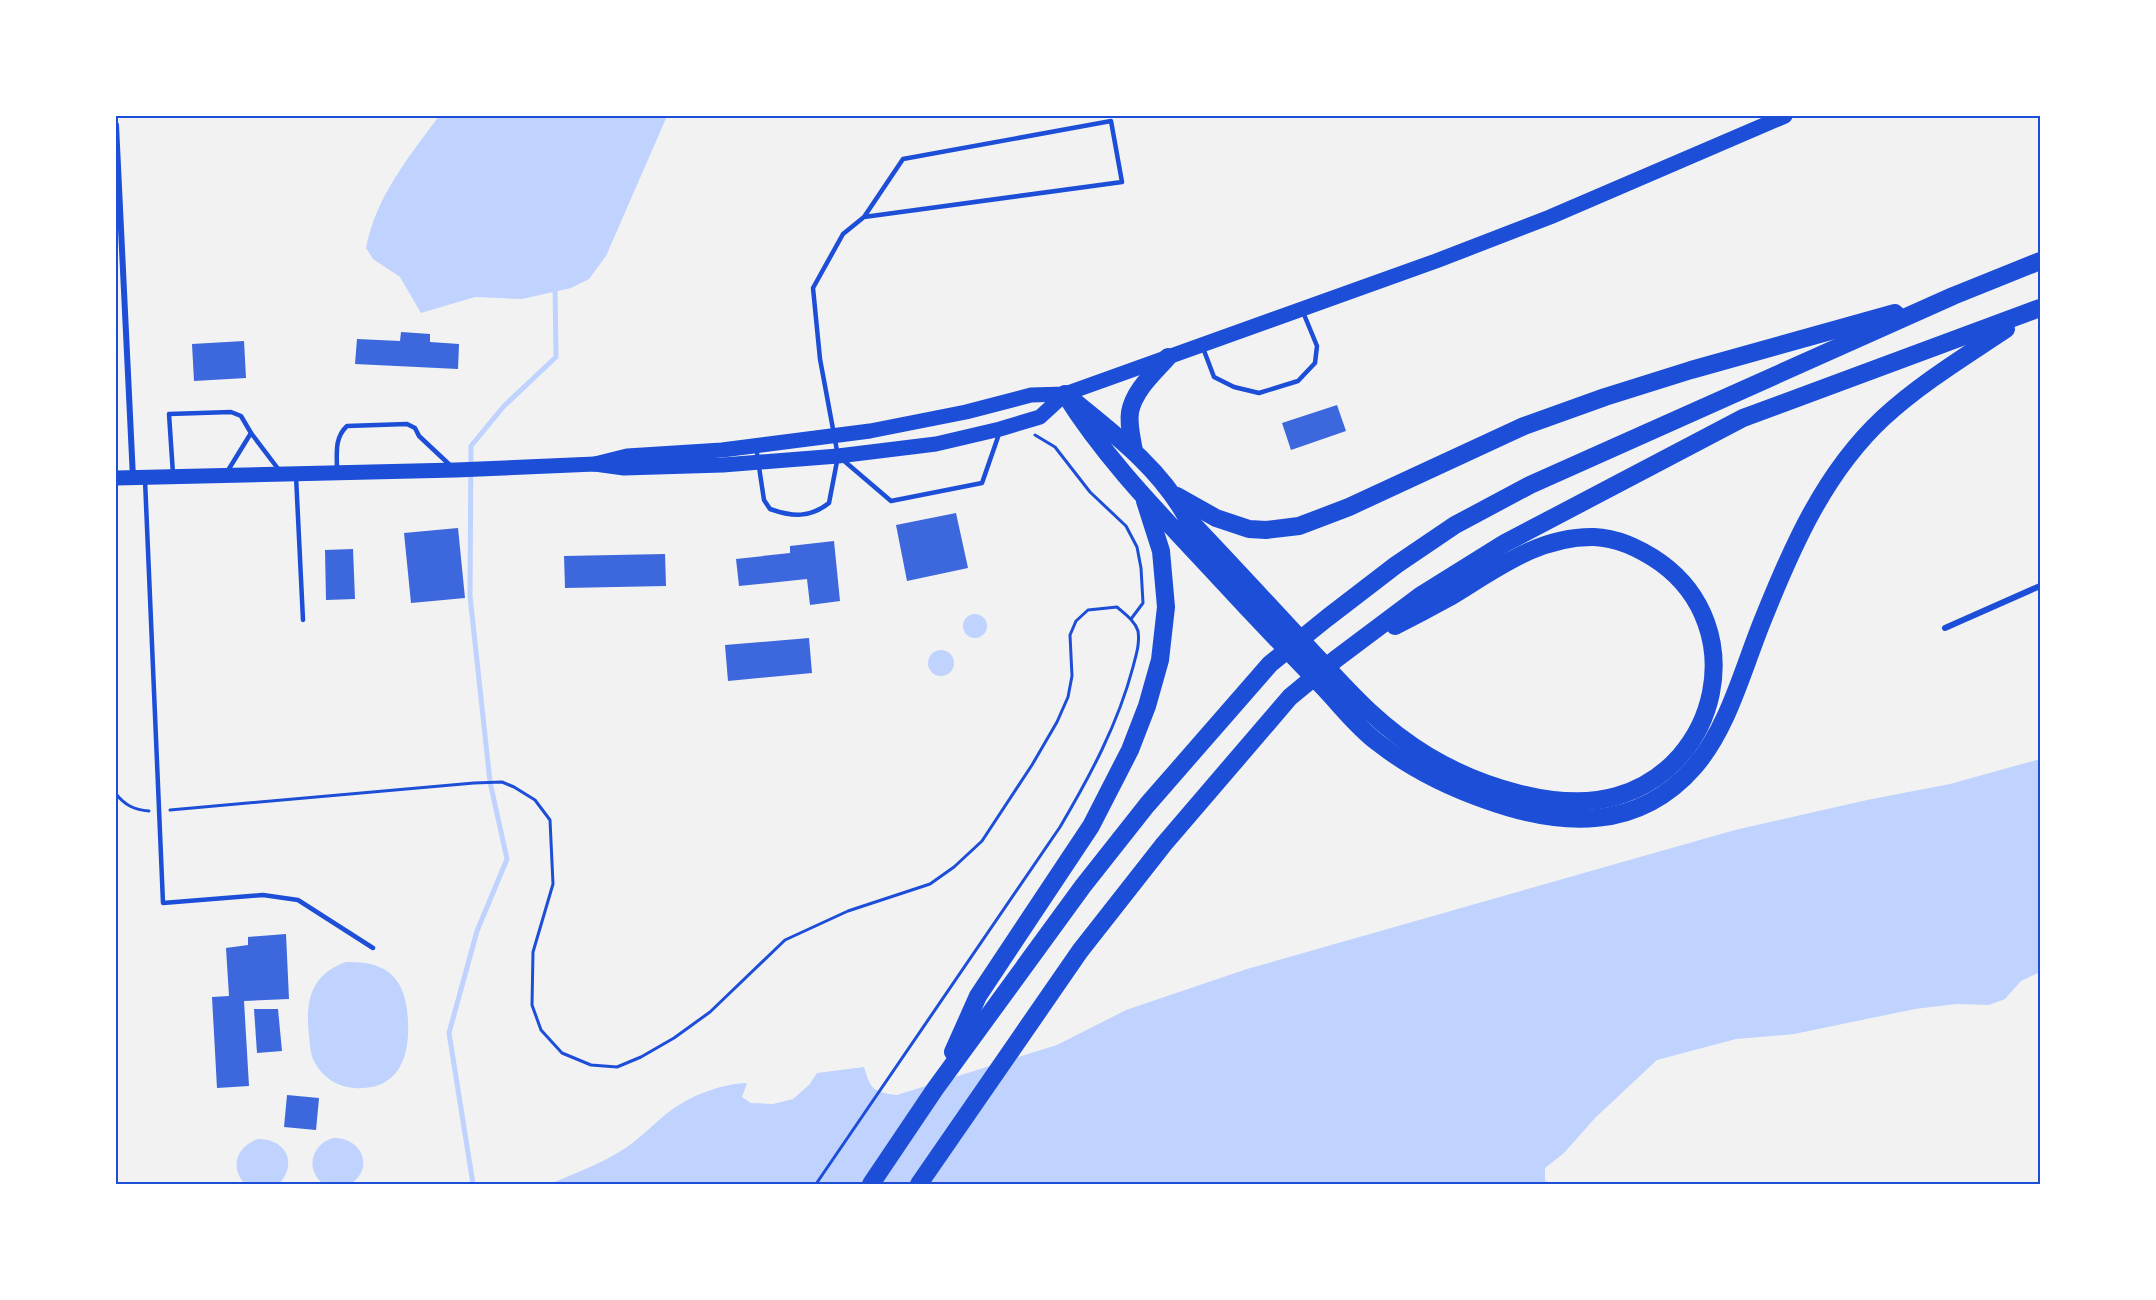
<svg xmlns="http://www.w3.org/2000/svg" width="2156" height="1300" font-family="'Exo 2',sans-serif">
	<rect width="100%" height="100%" fill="#f2f2f2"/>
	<!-- water -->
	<g fill="#bfd3fe">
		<path d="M439,116h228l-61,140 -17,23 -18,9 -49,11 -47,-2 -54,16 -21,-36 -27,-18 -7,-11c10,-52 43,-91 73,-132z"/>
		<circle cx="975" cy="626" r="12"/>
		<circle cx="941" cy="663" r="13"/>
		<path d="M2040,759v213l-19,9 -16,18 -16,6 -33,-1 -41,5 -121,25 -58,5 -79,21 -62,58 -31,35 -19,15v13l11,3h-1006c25,-11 51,-20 74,-35 17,-11 30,-26 46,-38 22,-16 51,-27 77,-28l-5,14 9,6 22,1 20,-5 16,-14 8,-12 47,-6c7,23 9,25 33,28l160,-50 69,-35 121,-41 488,-139 132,-30 83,-16z"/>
		<path d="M346,962c43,-1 60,17 62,59 2,37 -10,70 -54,67 -15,-1 -29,-9 -37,-22 -7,-9 -7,-20 -8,-31 -4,-34 2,-61 37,-73z"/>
		<path d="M333,1138c28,-1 42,29 18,46h-28c-18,-15 -12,-39 10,-46z"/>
		<path d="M258,1139c28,0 40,24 21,45h-34c-16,-17 -8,-38 13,-45z"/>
	</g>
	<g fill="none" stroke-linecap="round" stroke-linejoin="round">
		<!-- stream -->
		<path stroke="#bfd3fe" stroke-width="5" d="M473,1184l-24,-151 28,-102 30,-72 -17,-77 -20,-186 1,-150 33,-40 52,-49 -1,-71"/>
	</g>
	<!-- building -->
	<g fill="#3d67dc">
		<path d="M401,332l29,2v8l29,2 -1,25 -103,-5 2,-25 43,2z"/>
		<path d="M244,341l2,37 -52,3 -2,-37z"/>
		<path d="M1337,405l9,26 -55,19 -9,-27z"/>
		<path d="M956,513l12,55 -61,13 -11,-56z"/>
		<path d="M458,528l7,70 -54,5 -7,-70z"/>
		<path d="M834,541l6,60 -30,4 -3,-26 -68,7 -3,-27 54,-6v-7z"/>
		<path d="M353,549l2,50 -29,1 -1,-50z"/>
		<path d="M665,554l1,32 -101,2 -1,-32z"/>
		<path d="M809,638l3,35 -84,8 -3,-36z"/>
		<path d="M286,934l3,65 -45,2 5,85 -32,2 -5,-91 17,-1 -3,-48 22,-3v-8z"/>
		<path d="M254,1009h24l4,42 -25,2z"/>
		<path d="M287,1095l32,3 -3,32 -32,-3z"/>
	</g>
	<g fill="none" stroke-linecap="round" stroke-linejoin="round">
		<!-- path -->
		<g stroke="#1d4ed8" stroke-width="3">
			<path d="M1035,435l20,12 35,45 36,34 11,21 4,21 2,35 -12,16"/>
			<path d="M116,794c9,11 18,16 33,17"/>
			<path d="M170,810l304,-27 28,-1 12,5 21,13 15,20 3,64 -20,68 -1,53 9,25 21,23 29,12 26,2 24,-10 33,-19 36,-26 75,-72 63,-29 82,-27 24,-17 28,-26 50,-76 25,-43 11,-25 4,-21 -2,-41 6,-14 12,-11 29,-3c8,7 18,14 21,24 2,13 -2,24 -5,36 -15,57 -43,109 -73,160l-244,357"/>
		</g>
		<!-- service -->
		<g stroke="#1d4ed8" stroke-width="4.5">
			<path d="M1203,348l11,29 20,10 25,6 39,-12 17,-18 2,-17 -14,-34"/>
			<path d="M756,447l8,53 6,9c23,8 40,9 59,-6l9,-47 -18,-97 -7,-71 30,-54 21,-17 258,-35 -11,-61 -208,38 -39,58"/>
			<path d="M843,460l48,41 91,-18 17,-49"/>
			<path d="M337,471c0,-17 -3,-33 10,-45l60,-2 8,4 4,8 33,31"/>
			<path d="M227,472l24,-39"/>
			<path d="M173,474l-4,-60 62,-2 10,4 10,17 28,37"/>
			<path d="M296,476l7,144"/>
			<path d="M145,480l18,423 100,-8 35,5 75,48"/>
		</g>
		<!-- minor -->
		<g stroke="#1d4ed8" stroke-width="6">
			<path d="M116,125l17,353"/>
			<path d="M1945,628l95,-42"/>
		</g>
		<!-- primary -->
		<g stroke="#1d4ed8" stroke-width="15">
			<path d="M595,464l32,-8 95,-6 148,-19 96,-19 65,-17 34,-1 371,-133 114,-44 235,-101"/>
			<path d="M116,478l340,-8 139,-6 29,4 99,-3 115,-9 98,-12 64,-15 40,-12 25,-23"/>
		</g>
		<!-- motorway -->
		<g stroke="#1d4ed8" stroke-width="18">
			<path d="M1065,394c41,66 97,122 150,179 36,39 72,77 109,115 17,18 33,39 53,54 33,26 69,44 109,58 75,27 152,32 209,-34 34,-39 49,-101 69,-149 29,-72 61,-145 119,-199 37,-34 81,-61 123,-89"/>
			<path d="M1075,402c42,34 86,68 112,116 39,41 77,82 116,124 41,44 72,82 125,114 50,30 131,57 189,40 103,-30 133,-168 44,-233 -20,-14 -42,-25 -67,-26 -56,-1 -99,33 -144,60 -18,10 -37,20 -55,29"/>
			<path d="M1134,451c-2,-12 -6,-26 -4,-39 4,-22 24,-39 38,-55"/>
			<path d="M1177,496l39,22 33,11 17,1 33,-4 50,-19 175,-81 81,-29 86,-27 204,-57"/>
			<path d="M953,1052l25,-56 113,-170 39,-76 17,-44 13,-46 6,-53 -5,-56 -16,-50"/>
			<path d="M871,1184l64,-95 148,-203 64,-81 123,-141 57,-46 69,-53 59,-40 75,-40 423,-189 87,-35"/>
			<path d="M919,1184l161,-233 84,-107 126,-147 46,-38 84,-63 85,-53 238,-125 297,-110"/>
		</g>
	</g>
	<!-- border -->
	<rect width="2156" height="1300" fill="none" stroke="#ffffff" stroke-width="234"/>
	<rect x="117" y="117" width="1922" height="1066" fill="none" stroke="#1d4ed8" stroke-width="2"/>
</svg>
